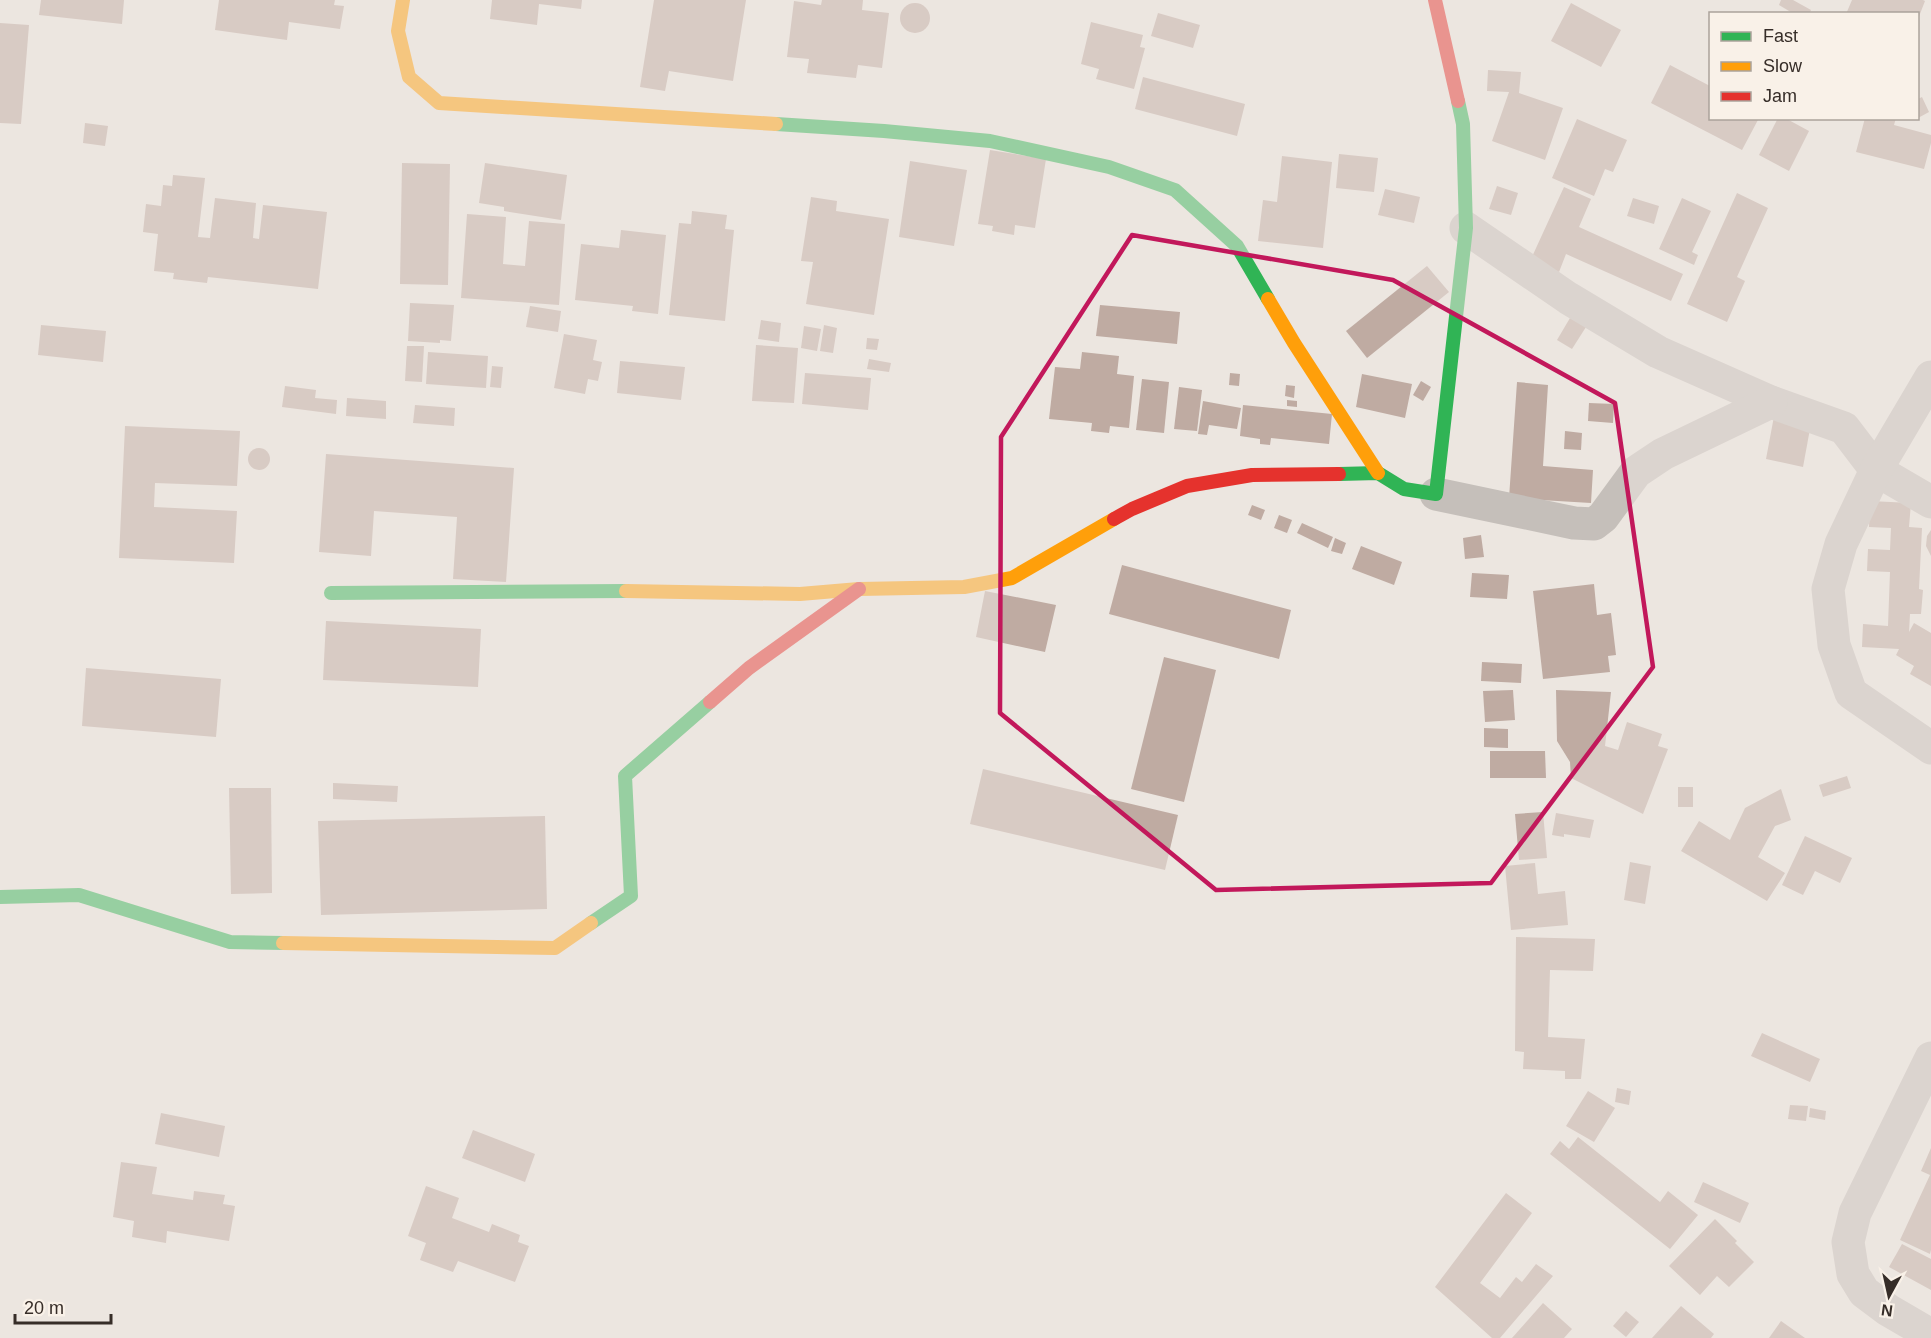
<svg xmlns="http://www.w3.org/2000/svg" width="1931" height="1338" font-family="Helvetica,sans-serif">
	<rect width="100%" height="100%" fill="#ece6e0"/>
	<!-- building -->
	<g fill="#bfaba2">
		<path d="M41,0h83l-2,24 -83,-9z"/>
		<path d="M219,0h116l-1,5 10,1 -4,23 -51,-7 -2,18 -72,-10z"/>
		<path d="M492,0h90l-1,9 -42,-5 -2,21 -47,-6z"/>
		<path d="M654,0h92l-13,81 -64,-10 -4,20 -25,-4z"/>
		<path d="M822,0h41l-1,10 27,3 -7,55 -24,-3 -2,13 -49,-5 2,-14 -22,-2 7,-56 27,4z"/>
		<path d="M1781,0h12l18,10 -2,4h-15l-15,-9z"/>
		<path d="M1852,0h71l2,1 -7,18v-5h-72z"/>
		<path d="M1571,3l50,27 -20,37 -50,-26z"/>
		<circle cx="915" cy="18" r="15"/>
		<path d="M1158,13l42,12 -7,23 -42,-12z"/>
		<path d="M1091,22l52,13 -3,12 5,1 -11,41 -38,-10 3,-10 -18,-5z"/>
		<path d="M0,23l29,2 -8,99 -21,-1z"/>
		<path d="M1670,65l40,21v32h49l-17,32 -91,-47z"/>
		<path d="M1488,70l33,2 -2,21 44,15 -18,52 -53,-19 17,-49 -22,-1z"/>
		<path d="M1143,77l102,27 -8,32 -102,-27z"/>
		<path d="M1922,97l7,15 -11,6v-19z"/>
		<path d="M1778,118h7l24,13 -20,40 -30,-16z"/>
		<path d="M1865,118h31l-2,7 37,10v8l-7,26 -68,-17z"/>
		<path d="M1577,119l50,21 -14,32 -8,-3 -11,27 -42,-18z"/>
		<path d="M85,123l23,3 -3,20 -22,-3z"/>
		<path d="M990,150l56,9 -11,69 -20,-3 -1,10 -22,-4 1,-5 -15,-2z"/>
		<path d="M1339,154l39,4 -4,34 -38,-4z"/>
		<path d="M1282,156l50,6 -9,86 -65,-7 5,-41 14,2z"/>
		<path d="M910,161l57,9 -13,76 -55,-9z"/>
		<path d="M402,163l48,1 -2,121 -48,-1z"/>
		<path d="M485,163l82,12 -6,45 -57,-9v-4l-25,-4z"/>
		<path d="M173,175l32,3 -7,59 12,1 5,-40 41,5 -3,35 6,1 4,-34 64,7 -9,77 -110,-12 -1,6 -34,-4 1,-6 -20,-2 4,-37 -15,-2 3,-28 15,2 2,-21 9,1z"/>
		<path d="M1497,186l21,7 -7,22 -22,-6z"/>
		<path d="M1564,187l27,12 -12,28 104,47 -12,27 -105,-47 -7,18 -28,-13z"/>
		<path d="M1385,189l35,8 -6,26 -36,-8z"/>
		<path d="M1737,193l31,15 -31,69 8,4 -18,41 -40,-18z"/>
		<path d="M811,197l26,4 -1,10 53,8 -15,96 -68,-11 7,-42 -12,-1z"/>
		<path d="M1633,198l26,8 -5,18 -27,-8z"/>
		<path d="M1682,198l29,13 -19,41 6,3 -4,10 -35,-16z"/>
		<path d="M692,211l35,4 -2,14 9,1 -9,91 -56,-6 10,-92 12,1z"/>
		<path d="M467,214l39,3 -3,47 22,2 4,-45 36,3 -6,81 -98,-7z"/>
		<path d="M621,230l45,5 -8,79 -26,-3 1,-5 -58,-6 6,-56 38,4z"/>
		<path d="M1427,266l22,26 -82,66 -21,-27z"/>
		<path d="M410,303l44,2 -3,36 -11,-1v3l-32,-2z"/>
		<path d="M1100,305l80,7 -3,32 -81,-8z"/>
		<path d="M530,306l31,5 -3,21 -32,-5z"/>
		<path d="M1570,318l16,9 -14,22 -15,-9z"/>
		<path d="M761,320l20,3 -2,19 -21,-3z"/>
		<path d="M41,325l65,6 -3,31 -65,-7z"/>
		<path d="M824,325l13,3 -4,25 -13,-2z"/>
		<path d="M804,326l17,3 -4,22 -16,-3z"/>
		<path d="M564,334l33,6 -4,20 9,2 -4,19 -10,-2 -3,15 -31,-6z"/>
		<path d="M867,338l12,1 -2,11 -11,-1z"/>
		<path d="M756,345l42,3 -4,55 -42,-2z"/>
		<path d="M407,346h17l-2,36 -17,-1z"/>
		<path d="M428,352l60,4 -2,32 -60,-4z"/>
		<path d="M1082,352l37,4 -2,18 17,2 -5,52 -19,-2 -1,7 -18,-2 1,-8 -43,-4 6,-52 25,2z"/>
		<path d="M869,359l22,4 -2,9 -22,-3z"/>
		<path d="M620,361l65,6 -4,33 -64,-7z"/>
		<path d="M492,366l11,1 -2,21 -11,-1z"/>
		<path d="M805,373l66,5 -3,32 -66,-6z"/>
		<path d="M1230,373l10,1 -1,12 -10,-1z"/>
		<path d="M1362,374l50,10 -7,34 -49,-11z"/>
		<path d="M1142,379l27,3 -5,51 -28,-3z"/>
		<path d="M1421,381l10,6 -8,14 -10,-6z"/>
		<path d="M1517,382l31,3 -5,81 50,4 -2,33 -82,-5z"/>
		<path d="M1286,385l9,1 -1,12 -9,-2z"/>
		<path d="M285,386l31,4 -1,8 22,2 -1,14 -54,-7z"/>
		<path d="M1179,387l23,3 -5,41 -23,-2z"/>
		<path d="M347,398l39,3v18l-40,-3z"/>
		<path d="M1287,400l10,1v6l-10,-1z"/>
		<path d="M1203,401l38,7 -4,21 -28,-4 -2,10 -9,-1z"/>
		<path d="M1589,403l25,1 -1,19 -25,-2z"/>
		<path d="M415,405l40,3 -1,18 -41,-3z"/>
		<path d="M1243,405l89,9 -3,30 -58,-6 -1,7 -10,-1v-5l-20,-3z"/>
		<path d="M1775,411l37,7 -9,49 -37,-8z"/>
		<path d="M125,426l115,5 -3,55 -82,-3 -1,24 83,4 -3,52 -115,-5z"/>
		<path d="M1565,431l17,2 -1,17 -17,-1z"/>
		<circle cx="259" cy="459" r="11"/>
		<path d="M326,454l188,14 -8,114 -53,-3 4,-62 -83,-6 -3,45 -52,-4z"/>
		<path d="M1870,501l41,2 -2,24 13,1 -3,61 4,1 -2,24h-11l-1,18 5,-9 17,10v53l-21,-12 4,-8 -18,-11 3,-6 -37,-2 1,-23 25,2 2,-54 -23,-1 1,-22 22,1 1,-22 -22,-1z"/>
		<path d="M1252,505l13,5 -4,10 -13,-5z"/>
		<path d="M1279,515l13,5 -5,13 -13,-5z"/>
		<path d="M1302,523l31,14 -5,11 -31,-15z"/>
		<path d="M1931,530v26l-5,-10 1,-10z"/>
		<path d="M1481,535l3,22 -19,2 -2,-21z"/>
		<path d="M1335,538l11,5 -4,11 -11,-3z"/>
		<path d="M1361,546l41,16 -8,23 -42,-16z"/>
		<path d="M1122,565l169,45 -12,49 -170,-45z"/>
		<path d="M1472,573l37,2 -2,24 -37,-2z"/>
		<path d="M1594,584l3,31 14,-2 5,42 -8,1 2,16 -67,7 -10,-88z"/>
		<path d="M985,591l71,14 -11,47 -69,-15z"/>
		<path d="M326,621l155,8 -3,58 -155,-7z"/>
		<path d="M1164,657l52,13 -32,132 -53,-13z"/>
		<path d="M1482,662l40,2 -1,19 -40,-2z"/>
		<path d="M86,668l135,11 -5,58 -134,-11z"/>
		<path d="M1513,690l2,30 -30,2 -2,-31z"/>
		<path d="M1556,690l55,2 -6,54 13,4 9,-28 35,12 -4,12 10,3 -25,65 -72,-36 -1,-16 -13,-21z"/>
		<path d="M1484,728l24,1v19l-24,-1z"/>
		<path d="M1490,751h55l1,27h-56z"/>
		<path d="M983,769l195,46 -13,55 -195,-46z"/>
		<path d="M1847,776l4,12 -28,9 -4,-12z"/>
		<path d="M333,783l65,3 -1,16 -64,-3z"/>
		<rect x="1678" y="787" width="15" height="20"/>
		<path d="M229,788h42l1,105 -41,1z"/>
		<path d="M1781,789l10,31 -16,6 -17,31 27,16 -18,28 -86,-50 18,-30 31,19 15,-32z"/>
		<path d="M1543,812l4,46 -28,2 -4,-46z"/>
		<path d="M1556,813l38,7 -4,18 -26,-4v3l-12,-2z"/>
		<path d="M545,816l2,93 -226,6 -3,-94z"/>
		<path d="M1805,836l47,22 -12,25 -25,-12 -12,24 -21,-10z"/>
		<path d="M1630,862l21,4 -6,38 -21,-4z"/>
		<path d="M1535,863l3,31 27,-3 3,34 -57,5 -6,-64z"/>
		<path d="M1516,937l79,2 -2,32 -43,-1 -2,67 37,2 -4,40h-16v-8l-42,-2 1,-17 -9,-1z"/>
		<path d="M1762,1033l58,26 -10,23 -59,-26z"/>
		<path d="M1617,1088l14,3 -2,14 -14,-3z"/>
		<path d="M1588,1091l27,17 -21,34 -28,-16z"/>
		<path d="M1790,1105l18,1 -2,15 -18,-2z"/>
		<path d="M1810,1108l16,3 -1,9 -16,-3z"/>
		<path d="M161,1113l64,13 -6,31 -64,-13z"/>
		<path d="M473,1130l62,24 -10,28 -63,-24z"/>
		<path d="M1578,1137l82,65 8,-11 30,24 -28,34 -120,-95 10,-13 9,8z"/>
		<path d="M1931,1148v102l-1,4 -30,-14 30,-65 -9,-4z"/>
		<path d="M121,1162l36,5 -5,27 41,6 1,-9 31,4 -2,9 12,2 -6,35 -62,-10 -1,12 -34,-6 2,-16 -21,-4z"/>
		<path d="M1703,1182l46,21 -9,20 -46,-21z"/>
		<path d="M426,1186l33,12 -7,20 37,14 3,-8 28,11 -2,7 11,4 -14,36 -57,-21 -5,11 -33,-12 6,-17 -18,-7z"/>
		<path d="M1506,1193l26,20 -52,70 20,15 16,-21 6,5 14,-18 17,12 -53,62h-8l-57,-51z"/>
		<path d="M1715,1219l22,22 -2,2 19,19 -25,25 -12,-11 -17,19 -31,-29z"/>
		<path d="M1902,1244l29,15v31l-42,-23z"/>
		<path d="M1543,1303l29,26 -8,9h-52z"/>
		<path d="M1681,1306l33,28 -3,4h-59z"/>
		<path d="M1626,1311l13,11 -13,15 -13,-11z"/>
		<path d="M1781,1321l24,17h-36z"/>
	</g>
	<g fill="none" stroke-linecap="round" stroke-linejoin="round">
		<!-- street -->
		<g stroke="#c5bfba" stroke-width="33">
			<path d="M1466,228l102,70 90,54 113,50 73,26 32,42 55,32"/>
			<path d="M1931,377l-55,93 -35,74 -13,45 6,56 17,48 80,55"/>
			<path d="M1436,494l138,29 20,1 9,-7 33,-45 27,-18 108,-52"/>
			<path d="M1931,1058l-76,155 -7,29 5,32 11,18 24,18 43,25"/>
		</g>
		<!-- fast -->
		<g stroke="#30b455" stroke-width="14">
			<path d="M776,124l108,7 106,10 119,26 66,23 62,56 31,53"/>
			<path d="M1339,474l39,-1 26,16 32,5 30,-266 -3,-104 -5,-23"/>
			<path d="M331,593l295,-2"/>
			<path d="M0,897l79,-2 151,47 53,1"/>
			<path d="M591,923l40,-27 -6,-120 85,-74"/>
		</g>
		<!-- slow -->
		<g stroke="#ff9f0a" stroke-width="14">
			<path d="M403,0l-5,31 11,46 30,26 337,21"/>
			<path d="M1268,299l26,44 84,130"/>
			<path d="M626,591l174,3 59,-5 105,-2 48,-9 102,-59"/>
			<path d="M283,943l272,5 36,-25"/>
		</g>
		<!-- jam -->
		<g stroke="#e5322d" stroke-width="14">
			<path d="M1435,0l23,101"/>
			<path d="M1114,519l18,-10 55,-23 65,-11 87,-1"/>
			<path d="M710,702l39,-34 110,-79"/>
		</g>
	</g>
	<!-- marked area -->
	<path d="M0 0H1931V1338H0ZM1132,235l261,45 222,123 38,264 -162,216 -275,7 -216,-177 1,-276z" fill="#ece6e0" fill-opacity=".55" fill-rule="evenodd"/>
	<path fill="none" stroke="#c2185b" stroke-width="4.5" stroke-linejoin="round" d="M1132,235l261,45 222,123 38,264 -162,216 -275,7 -216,-177 1,-276z"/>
	<!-- legend -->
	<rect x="1709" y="12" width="210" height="108" fill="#f9f1e8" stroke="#aba39b" stroke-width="1.5"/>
	<rect x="1721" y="32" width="30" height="9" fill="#30b455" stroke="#aba39b" stroke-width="1.5"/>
	<text x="1763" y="42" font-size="18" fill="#362d28">Fast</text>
	<rect x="1721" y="62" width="30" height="9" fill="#ff9f0a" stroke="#aba39b" stroke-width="1.5"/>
	<text x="1763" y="72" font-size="18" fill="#362d28">Slow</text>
	<rect x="1721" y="92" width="30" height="9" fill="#e5322d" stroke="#aba39b" stroke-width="1.5"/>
	<text x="1763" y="102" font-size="18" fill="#362d28">Jam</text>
	<!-- north arrow -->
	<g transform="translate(1889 1296) rotate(188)" stroke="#f9f1e8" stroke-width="4.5" paint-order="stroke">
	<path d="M0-4.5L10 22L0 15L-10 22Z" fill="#362d28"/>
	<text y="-9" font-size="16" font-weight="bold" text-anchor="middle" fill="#362d28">N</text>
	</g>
	<!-- scale -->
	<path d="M15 1314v9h96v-9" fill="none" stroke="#362d28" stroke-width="3"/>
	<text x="24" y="1314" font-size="18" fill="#362d28" stroke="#f9f1e8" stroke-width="4.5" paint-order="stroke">20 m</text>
</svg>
